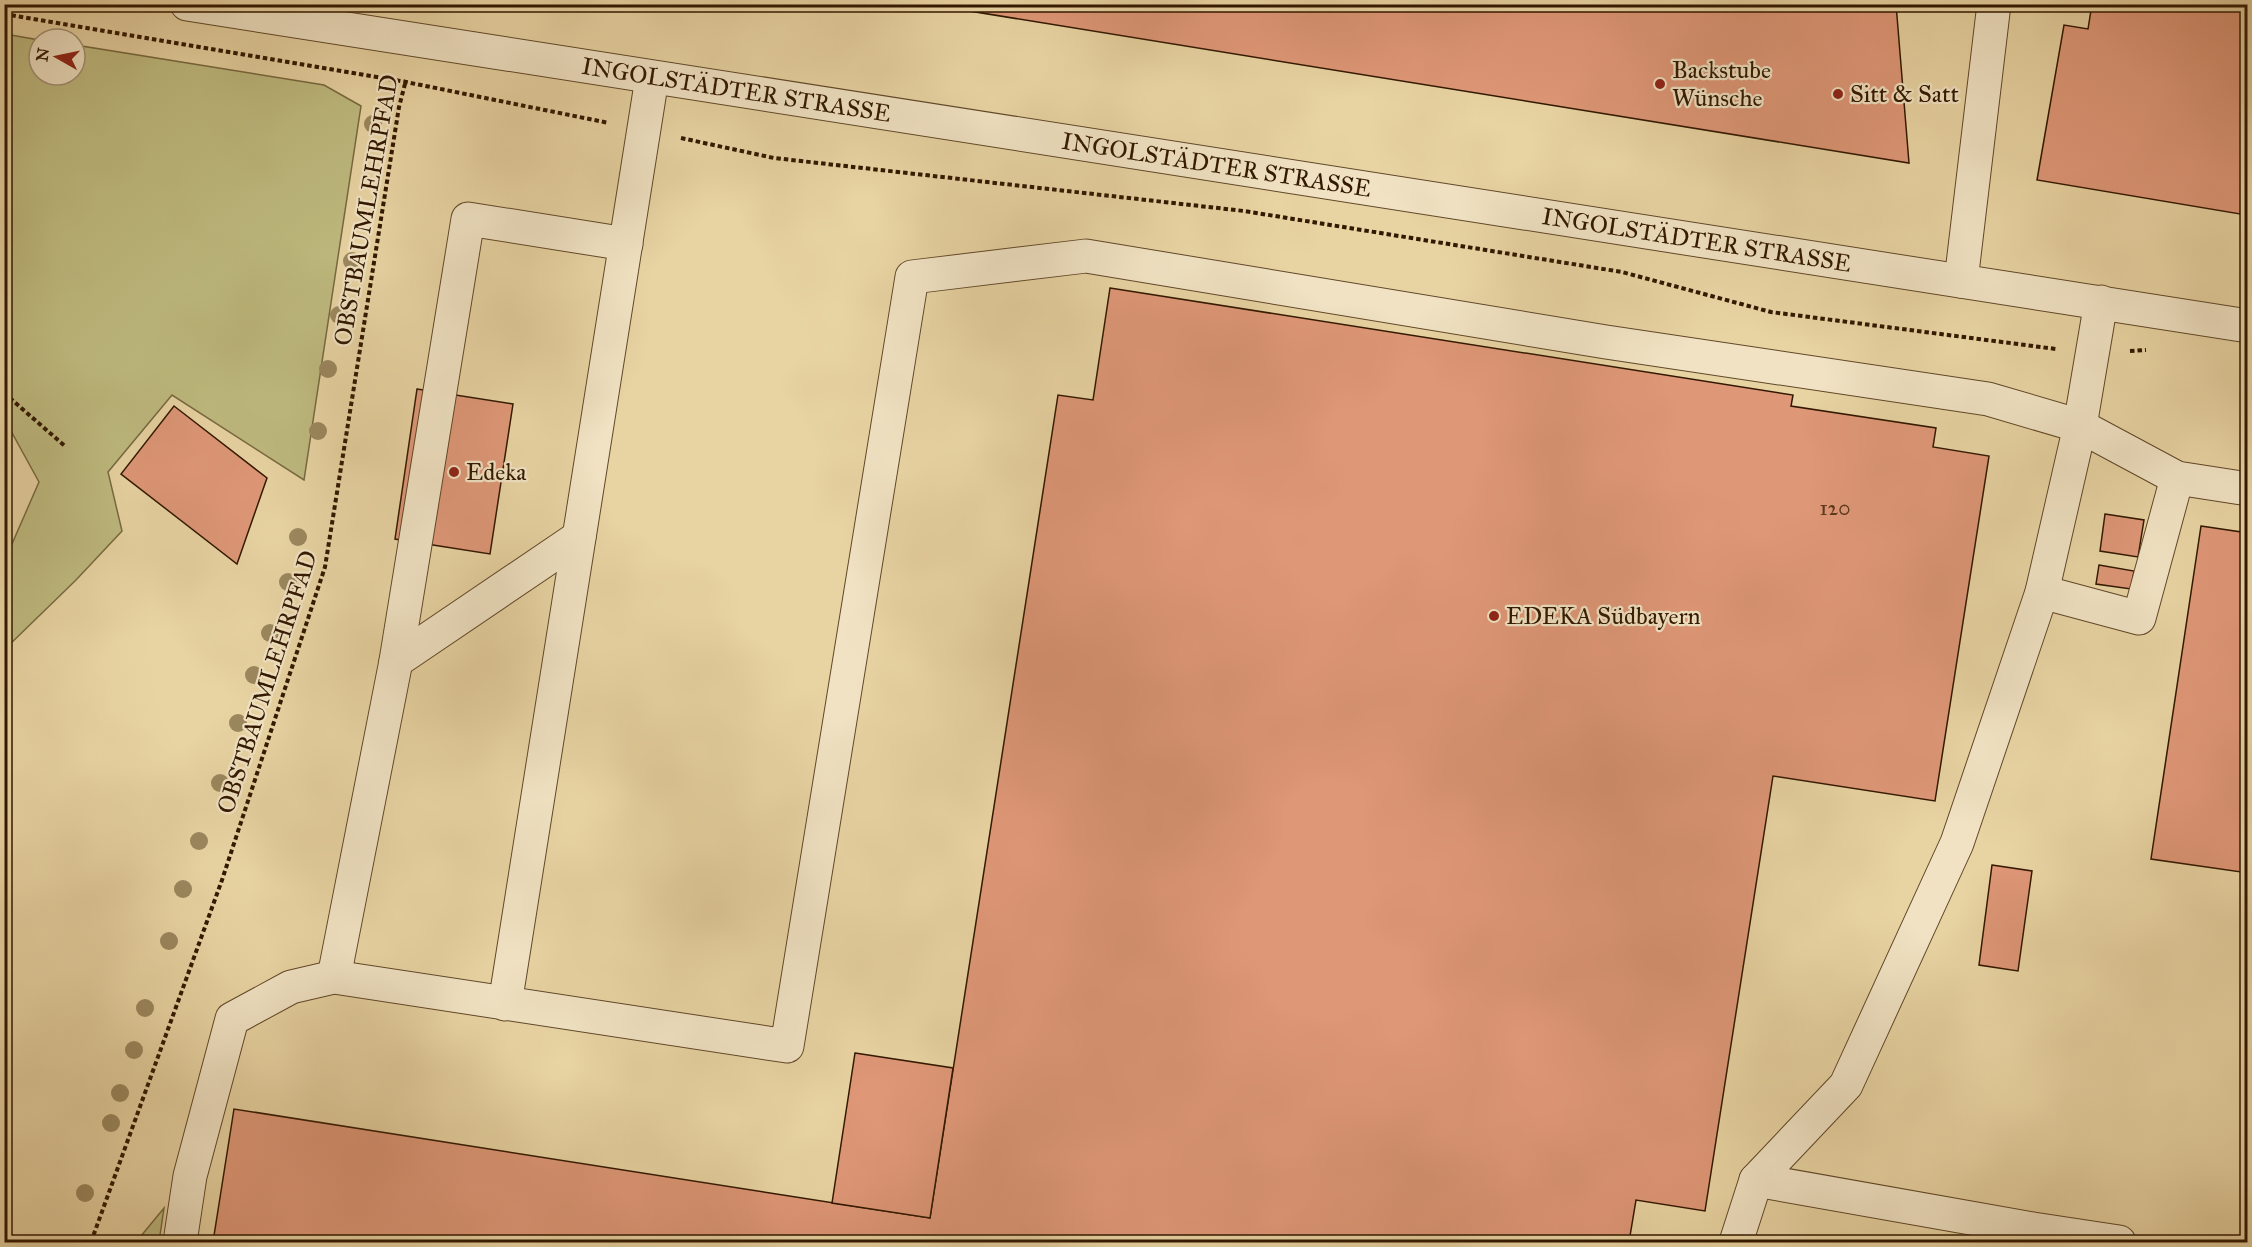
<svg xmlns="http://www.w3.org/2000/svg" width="2252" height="1247" font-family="'IM FELL Great Primer',serif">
	<rect width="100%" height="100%" fill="#e8d3a2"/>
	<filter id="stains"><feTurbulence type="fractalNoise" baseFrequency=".00333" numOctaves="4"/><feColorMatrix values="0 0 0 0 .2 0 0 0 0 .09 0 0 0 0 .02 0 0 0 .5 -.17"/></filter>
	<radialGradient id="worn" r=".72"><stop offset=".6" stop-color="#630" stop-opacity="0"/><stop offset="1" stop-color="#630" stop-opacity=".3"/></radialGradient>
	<!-- green -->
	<g fill="#beba7f" stroke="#786940" stroke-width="1.5">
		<path d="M5,34l34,6v35h36v-30l249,40 37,21 -57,374 -132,-85 -64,77 14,59 -46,49 -71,69v-89l34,-78 -34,-62z"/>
		<path d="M164,1208l-5,34h-23z"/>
	</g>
	<!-- building -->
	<g fill="#de9777" stroke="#321800" stroke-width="1.5">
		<path d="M926,4h970l13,159z"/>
		<path d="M2092,4h156v165l-8,45 -203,-34 27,-155 24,4z"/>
		<path d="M1110,288l683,107 -2,11 145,22 -3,19 56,9 -54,345 -162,-25 -68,435 -69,-11 -7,42h-1416l21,-133 696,109 128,-823 35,5z"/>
		<path d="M417,389l96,15 -23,150 -95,-15z"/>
		<path d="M174,406l93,72 -30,86 -116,-90z"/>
		<path d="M2105,514l39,6 -6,37 -38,-6z"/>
		<path d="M2201,526l47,7v340l-97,-14z"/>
		<path d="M2099,565l35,6 -3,18 -35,-5z"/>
		<path d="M1992,865l40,6 -14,100 -39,-6z"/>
		<path d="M855,1053l98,15 -23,150 -98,-15z"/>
	</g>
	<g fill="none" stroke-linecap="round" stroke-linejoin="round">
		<defs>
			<g id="minor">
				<path id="s1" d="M187,4l2061,322"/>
				<path d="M1961,281l33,-277"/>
				<path d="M2042,592l97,26 38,-140"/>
				<path d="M396,661l183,-124"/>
				<path d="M334,977l62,-316 72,-442 158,25"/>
				<path d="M505,1004l147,-926"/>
				<path d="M1756,1180l277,49 86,13"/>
				<path d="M180,1242l10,-66 42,-157 59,-32 43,-10 453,69 125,-769 174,-21 520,86 382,57 92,27 97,52 71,11"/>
				<path d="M1736,1242l20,-62 90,-95 111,-242 85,-251 38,-166 21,-124"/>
			</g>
		</defs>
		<!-- minor casing -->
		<use href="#minor" stroke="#604728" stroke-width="35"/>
		<!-- path -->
		<g stroke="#321800" stroke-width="4" stroke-dasharray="4.5 3" stroke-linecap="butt">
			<path d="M4,14l402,68 203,41"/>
			<path d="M681,138l93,20 470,53 378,61 149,40 285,37"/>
			<path d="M2130,351l16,-1"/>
			<path d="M4,393l62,54"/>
			<path d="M91,1242l131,-362 103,-313 74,-460 7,-27"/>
		</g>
		<!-- minor -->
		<use href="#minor" stroke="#f0e2c3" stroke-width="33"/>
	</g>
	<!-- trees -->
	<g fill="#9b875e">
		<circle cx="373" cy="124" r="9"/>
		<circle cx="352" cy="261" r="9"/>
		<circle cx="339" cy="315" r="9"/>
		<circle cx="328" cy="369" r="9"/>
		<circle cx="318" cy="431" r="9"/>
		<circle cx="298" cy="537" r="9"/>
		<circle cx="288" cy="582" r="9"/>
		<circle cx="270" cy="633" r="9"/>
		<circle cx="254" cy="675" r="9"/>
		<circle cx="238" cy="723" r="9"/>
		<circle cx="220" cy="783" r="9"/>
		<circle cx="199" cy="841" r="9"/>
		<circle cx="183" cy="889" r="9"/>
		<circle cx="169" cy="941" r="9"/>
		<circle cx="145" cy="1008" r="9"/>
		<circle cx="134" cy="1050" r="9"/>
		<circle cx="120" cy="1093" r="9"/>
		<circle cx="111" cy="1123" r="9"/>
		<circle cx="85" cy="1193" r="9"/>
	</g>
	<!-- markers -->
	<g fill="#8f2418" stroke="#f0e2c3" stroke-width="2">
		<circle cx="1660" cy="84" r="6"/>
		<circle cx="1838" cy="94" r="6"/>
		<circle cx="454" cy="472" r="6"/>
		<circle cx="1494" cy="616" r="6"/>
	</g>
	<g text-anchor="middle" stroke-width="4.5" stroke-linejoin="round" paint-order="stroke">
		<!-- number labels -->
		<g font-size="21" fill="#5d381e">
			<text x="1835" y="515">120</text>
		</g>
		<!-- poi labels -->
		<g font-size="24" fill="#321800" stroke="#f0e2c3" text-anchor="start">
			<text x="1672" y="78">Backstube<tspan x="1672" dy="28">Wünsche</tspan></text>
			<text x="1850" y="102">Sitt &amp; Satt</text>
			<text x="466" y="480">Edeka</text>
			<text x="1506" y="624">EDEKA Südbayern</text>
		</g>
		<!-- street labels -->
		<g font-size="24" fill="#321800" stroke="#f0e2c3">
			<text dy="8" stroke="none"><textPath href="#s1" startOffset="556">INGOLSTÄDTER STRASSE</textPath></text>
			<text dy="8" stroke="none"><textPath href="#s1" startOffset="1042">INGOLSTÄDTER STRASSE</textPath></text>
			<text transform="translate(366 210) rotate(-80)" y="8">OBSTBAUMLEHRPFAD</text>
			<text dy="8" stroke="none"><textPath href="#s1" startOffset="1528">INGOLSTÄDTER STRASSE</textPath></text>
			<text transform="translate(267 682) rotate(-72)" y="8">OBSTBAUMLEHRPFAD</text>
		</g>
	</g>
	<!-- margin -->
	<rect width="2252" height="1247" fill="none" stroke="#e8d3a2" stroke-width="24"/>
	<rect x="6" y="6" width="2240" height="1235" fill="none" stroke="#321800" stroke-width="3"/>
	<rect x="12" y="12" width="2228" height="1223" fill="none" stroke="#321800" stroke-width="1.5"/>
	<!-- north arrow -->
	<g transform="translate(57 57) rotate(279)"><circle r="28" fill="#f0e2c3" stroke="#a49175" stroke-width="1.5"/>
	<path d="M0-4.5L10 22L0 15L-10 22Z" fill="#8f2418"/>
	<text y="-9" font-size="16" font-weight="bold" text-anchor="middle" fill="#321800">N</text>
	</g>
	<rect width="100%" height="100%" filter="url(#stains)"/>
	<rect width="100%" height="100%" fill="url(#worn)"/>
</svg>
